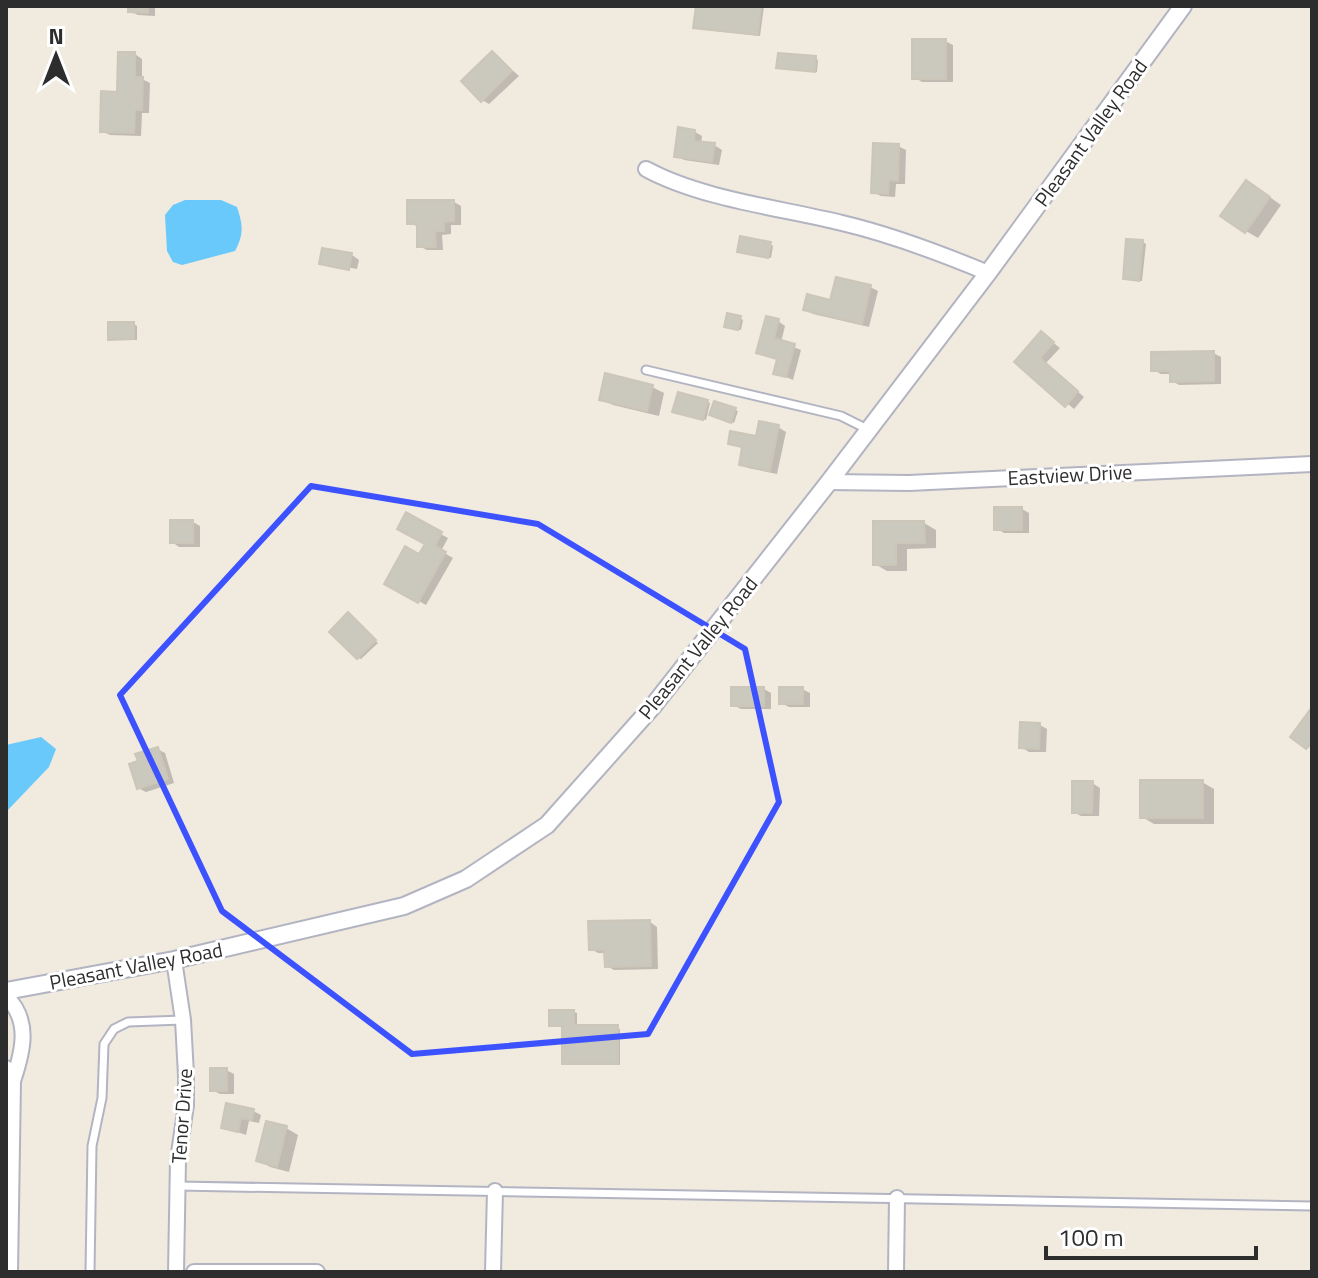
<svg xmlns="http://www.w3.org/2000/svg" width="1318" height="1278" font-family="'Titillium Web',sans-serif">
	<rect width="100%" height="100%" fill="#f0eadf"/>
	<!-- water -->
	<g fill="#69c9fb">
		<path d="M185,200h36l16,7c6,18 7,27 -2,44l-53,14 -9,-3 -6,-11 -2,-36 8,-10z"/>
		<path d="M41,737l15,12 -7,18 -43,45v-67z"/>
	</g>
	<!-- shadow -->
	<g fill="#0003">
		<path d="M130,6h25v10l-17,-1 -8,-4z"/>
		<path d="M698,6h66l-4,30 -62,-7z"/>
		<path d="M945,41l8,4v37h-31l-8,-5z"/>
		<path d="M493,53l26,23 -30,28 -7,-4z"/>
		<path d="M135,54l7,5v20l8,4 -1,30h-7l-1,23 -31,-1 -8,-4z"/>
		<path d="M815,58l3,2 -1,12 -39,-5z"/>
		<path d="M695,132l7,4 -1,8 13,1 8,5 -3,15 -35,-5 -7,-4z"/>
		<path d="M898,146l8,4 -1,34h-9l-1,13 -14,-1 -8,-4z"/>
		<path d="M1258,189l23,16 -23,33 -12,-7z"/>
		<path d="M454,202l7,4v19h-10v9l-9,1 1,15h-16l-8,-4v-19l-10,-4z"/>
		<path d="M1143,242l3,2 -4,37 -14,-1 -3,-2z"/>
		<path d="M770,244l3,2 -2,12 -28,-5z"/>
		<path d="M323,250l29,5 7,5 -2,9 -31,-6v3l-5,-3z"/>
		<path d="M870,287l8,4 -9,36 -56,-13 -8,-4 27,-8z"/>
		<path d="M740,318l3,2 -2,10 -12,-3z"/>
		<path d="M778,321l7,5 -4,16 20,8 -8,30 -17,-7 3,-13 -21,-8z"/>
		<path d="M134,324l3,2v14l-27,-2z"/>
		<path d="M1042,334l18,14 -14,15 38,34 -10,12 -57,-47z"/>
		<path d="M1213,353l8,4v27l-42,1 -7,-4v-7h-11l-8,-4z"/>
		<path d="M652,387l12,6 -5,23 -46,-11 -12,-6z"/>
		<path d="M707,402l3,1 -4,17 -29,-7z"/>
		<path d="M735,410l3,1 -4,12 -19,-7z"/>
		<path d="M778,427l8,5 -9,42 -29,-6 -7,-4 3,-16 -14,-5 28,-4z"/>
		<path d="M1022,509l7,4v20h-25l-8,-5z"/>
		<path d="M406,515l42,23 -7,13 12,7 -27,47 -40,-22 34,-26 7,-13z"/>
		<path d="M193,522l7,4v21h-21l-7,-5z"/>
		<path d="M875,523h49l12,7v18l-29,1v22h-20l-12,-7z"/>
		<path d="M351,617l27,26 -17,16 -3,-1z"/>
		<path d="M764,689l7,4v16h-30l-8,-4z"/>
		<path d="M802,689l8,4v14h-21l-8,-4z"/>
		<path d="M1040,725l7,4 -1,23h-17l-8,-5z"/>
		<path d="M157,749l8,4 9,30 -28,9 -8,-4z"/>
		<path d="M1202,782l12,7v35h-60l-12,-7z"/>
		<path d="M1092,783l8,5 -1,28h-18l-7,-4z"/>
		<path d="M650,922l7,5 1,42 -44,1 -7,-4 -1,-13h-8l-7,-4z"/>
		<path d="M574,1012l3,1v14l43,2v36l-56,-2v-36l-13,-2z"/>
		<path d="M226,1070l8,4v20h-14l-8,-4z"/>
		<path d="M253,1111l8,4 -2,8 -10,-2 -3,14 -23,-8z"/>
		<path d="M286,1128l12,7 -9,37 -19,-5 -11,-7z"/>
	</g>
	<!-- building -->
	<g fill="#cbc8bd" stroke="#ccc6b8" stroke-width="2">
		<path d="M128,6h20v7l-20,-1z"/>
		<path d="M696,6h65l-3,29 -65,-7z"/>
		<rect x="912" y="39" width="34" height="40"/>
		<path d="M492,51l20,20 -31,31 -20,-21z"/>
		<path d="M118,52h17v25h8l-1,33h-7l-1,23 -34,-1 1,-41 16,1z"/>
		<path d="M778,53l38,3 -1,16 -39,-4z"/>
		<path d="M678,127l17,3 -1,11 21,2 -3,19 -38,-5z"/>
		<path d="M873,143l26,1 -1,37 -9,-1 -1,14 -17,-1z"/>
		<path d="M1246,180l24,17 -25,36 -25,-17z"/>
		<path d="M407,200h47v21l-10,1v9h-9l1,16h-19v-23h-10z"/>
		<path d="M740,236l31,6 -3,16 -31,-6z"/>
		<path d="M1126,239l17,1 -4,41 -16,-2z"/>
		<path d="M322,248l30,5 -3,17 -30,-6z"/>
		<path d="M836,277l35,8 -9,39 -59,-14 4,-16 23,6z"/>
		<path d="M727,313l14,3 -3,14 -14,-3z"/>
		<path d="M766,316l13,3 -5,19 21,6 -9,33 -13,-3 4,-15 -21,-6z"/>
		<path d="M108,322h26v17l-26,1z"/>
		<path d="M1041,331l13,11 -14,16 38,33 -13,16 -51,-45z"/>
		<path d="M1214,351v30l-44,1v-11h-19v-19z"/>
		<path d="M605,373l48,12 -6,26 -48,-11z"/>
		<path d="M678,392l30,8 -5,20 -31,-8z"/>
		<path d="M714,401l22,7 -5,15 -22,-8z"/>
		<path d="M759,421l20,4 -9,46 -31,-6 3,-18 -14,-3 2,-13 26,5z"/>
		<rect x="994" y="507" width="28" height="23"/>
		<path d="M406,512l36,20 -7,14 11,6 -28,51 -34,-19 21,-38 14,8 6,-10 -28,-15z"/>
		<rect x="170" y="520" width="23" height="23"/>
		<path d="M873,521h51l1,22h-29v22h-23z"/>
		<path d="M348,612l28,28 -19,19 -28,-27z"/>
		<rect x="731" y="687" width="33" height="19"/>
		<rect x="779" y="687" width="24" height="17"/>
		<path d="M1312,707v36l-6,6 -16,-12z"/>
		<path d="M1020,722l20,1 -1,26 -20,-1z"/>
		<path d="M158,747l10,32 -31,10 -8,-25 9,-3 -3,-7z"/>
		<rect x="1140" y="780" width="63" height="38"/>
		<path d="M1072,781h21l-1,32h-20z"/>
		<path d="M650,920l1,46 -46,1 -1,-17h-15l-1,-29z"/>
		<path d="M549,1010h25v15h44v39h-56v-38h-13z"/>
		<rect x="210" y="1068" width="17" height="23"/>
		<path d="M226,1103l28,6 -2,11 -11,-2 -3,14 -17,-4z"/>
		<path d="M266,1121l21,5 -10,41 -21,-6z"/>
	</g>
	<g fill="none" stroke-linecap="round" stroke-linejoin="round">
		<defs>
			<g id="service">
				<path d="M646,370l195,46 26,13"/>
				<path d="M178,1186l1134,20"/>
				<path d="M90,1272l2,-126 10,-48 2,-54 10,-15 14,-7 55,-2"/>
			</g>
			<g id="minor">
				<path d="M646,169c55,30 135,39 196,54 51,12 98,30 146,50"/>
				<path d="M829,482l80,1 403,-19"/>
				<path d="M174,960l9,60 3,55v30l-8,55 -2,112"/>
				<path d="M6,996c25,25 17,55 7,85l-7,-13"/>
				<path d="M10,1272l3,-191"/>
				<path d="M194,1272h123"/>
				<path d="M493,1272l2,-81"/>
				<path d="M896,1272l1,-74"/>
			</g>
			<path id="tertiary" d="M6,991l168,-31 230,-54 62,-27 81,-54 106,-119 176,-224 159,-209 195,-267"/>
		</defs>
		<!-- service casing -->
		<use href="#service" stroke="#b3b4c2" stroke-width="11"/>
		<!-- minor casing -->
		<use href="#minor" stroke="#b3b4c2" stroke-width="18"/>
		<!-- tertiary casing -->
		<use href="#tertiary" stroke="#b3b4c2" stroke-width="20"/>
		<!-- service -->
		<use href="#service" stroke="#fff" stroke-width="7"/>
		<!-- minor -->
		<use href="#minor" stroke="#fff" stroke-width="14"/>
		<!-- tertiary -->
		<use href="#tertiary" stroke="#fff" stroke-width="16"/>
	</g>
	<!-- marked area -->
	<path fill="none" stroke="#3d52ff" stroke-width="6" stroke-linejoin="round" d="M311,486l227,38 207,125 34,153 -131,232 -236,20 -190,-143 -102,-216z"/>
	<g text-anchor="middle" stroke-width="6" stroke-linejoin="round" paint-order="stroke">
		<!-- street labels -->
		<g font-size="20" fill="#2d2d2d" stroke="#fff">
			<text transform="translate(1091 133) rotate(-54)" y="7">Pleasant Valley Road</text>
			<text transform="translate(1070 475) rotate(-3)" y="7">Eastview Drive</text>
			<text transform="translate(698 648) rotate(-51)" y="7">Pleasant Valley Road</text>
			<text transform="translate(136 966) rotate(-11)" y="7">Pleasant Valley Road</text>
			<text transform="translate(182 1116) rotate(-86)" y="7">Tenor Drive</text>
		</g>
	</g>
	<!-- border -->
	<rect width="1318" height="1278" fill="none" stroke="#2d2d2d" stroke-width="16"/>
	<!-- north arrow -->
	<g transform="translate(56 56)" stroke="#ffffff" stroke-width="6" paint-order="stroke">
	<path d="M0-6L14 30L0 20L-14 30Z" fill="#2d2d2d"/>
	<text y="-12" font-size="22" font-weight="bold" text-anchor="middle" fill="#2d2d2d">N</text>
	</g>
	<!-- scale -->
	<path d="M1046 1246v12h210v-12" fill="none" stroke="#2d2d2d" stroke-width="4"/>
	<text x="1058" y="1246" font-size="24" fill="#2d2d2d" stroke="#ffffff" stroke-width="6" paint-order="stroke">100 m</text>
</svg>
